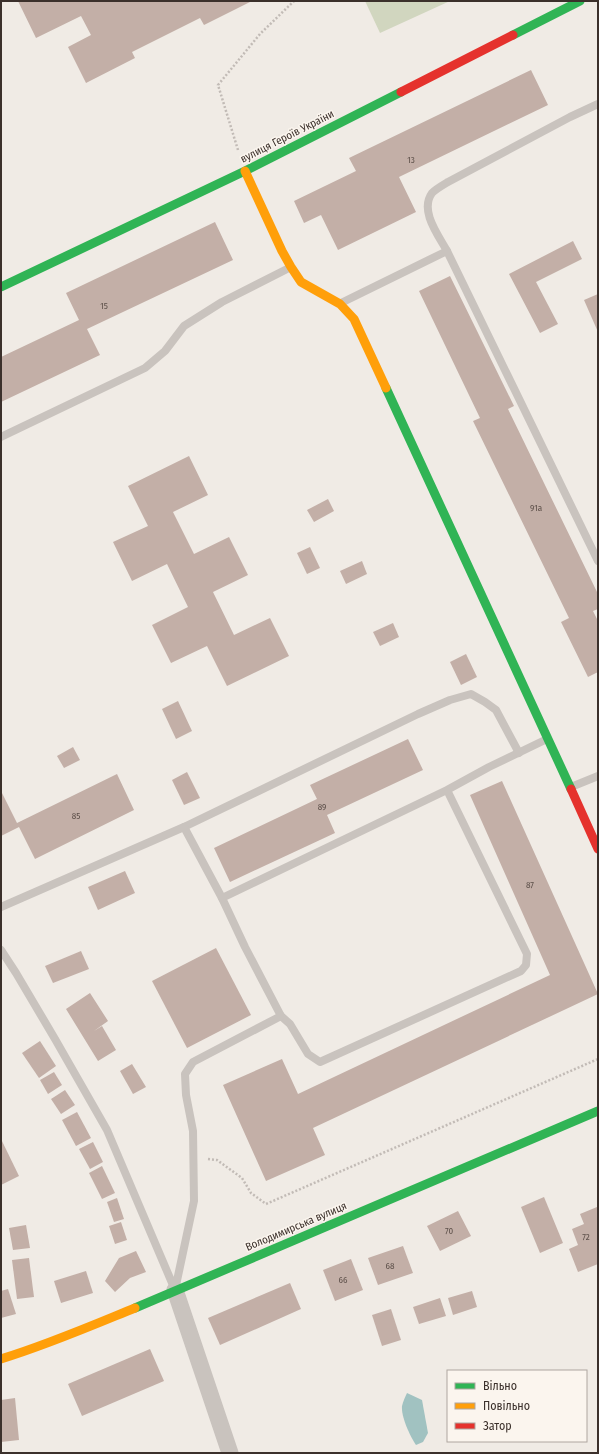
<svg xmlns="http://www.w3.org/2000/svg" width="599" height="1454" font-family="'Fira Sans Condensed',sans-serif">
	<rect width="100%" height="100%" fill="#f0ebe5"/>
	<!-- green -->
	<path fill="#d1d6bf" d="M365,1h85l-70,32z"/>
	<!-- water -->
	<path fill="#a1c2c1" d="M407,1393l15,7 6,33 -5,9 -7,3c-6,-9 -15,-28 -14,-39 1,-4 3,-9 5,-13z"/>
	<!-- building -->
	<g fill="#c3afa7">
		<path d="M18,1h231l1,1 -46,23 -4,-7 -68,34 3,6 -49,25 -18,-36 23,-12 -10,-19 -45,22z"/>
		<path d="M531,70l17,35 -149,72 17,35 -78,38 -17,-35 -17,8 -10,-22 62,-30 -7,-13z"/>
		<path d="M215,222l18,38 -146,69 13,26 -99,47v-45l78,-37 -13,-27z"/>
		<path d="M573,241l9,18 -46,23 22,42 -18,9 -31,-59z"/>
		<path d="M450,276l64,130 -6,3 90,185v15l-5,2 5,10v51l-10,5 -27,-55 8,-4 -96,-197 7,-3 -61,-127z"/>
		<path d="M598,294v38l-14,-32z"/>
		<path d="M189,456l19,39 -35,17 21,42 35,-17 19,38 -35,17 21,43 36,-17 19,38 -62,30 -20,-40 -36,17 -19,-38 36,-18 -21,-43 -35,17 -19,-39 35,-16 -20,-40z"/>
		<path d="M328,499l6,12 -20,11 -7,-12z"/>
		<path d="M310,547l10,21 -13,6 -10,-21z"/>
		<path d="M362,561l5,13 -21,10 -6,-13z"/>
		<path d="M393,623l6,14 -19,9 -7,-14z"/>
		<path d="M466,654l11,23 -16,8 -11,-23z"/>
		<path d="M178,701l14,30 -16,8 -14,-30z"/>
		<path d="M408,739l15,31 -96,45 8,18 -105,49 -16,-34 103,-49 -7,-14z"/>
		<path d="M73,747l7,13 -16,8 -7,-12z"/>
		<path d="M187,772l13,26 -16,7 -12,-25z"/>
		<path d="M117,774l17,36 -99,49 -16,-32 -18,9v-45l16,32z"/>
		<path d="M502,781l96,213 -285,134 12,27 -59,26 -43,-96 59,-26 16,35 252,-119 -80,-180z"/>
		<path d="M125,871l10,22 -37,17 -10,-23z"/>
		<path d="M216,948l35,67 -64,33 -35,-67z"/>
		<path d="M81,951l8,18 -36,14 -8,-17z"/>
		<path d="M90,993l18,28 -14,10 8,-5 14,24 -18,11 -32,-52z"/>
		<path d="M40,1041l16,25 -17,12 -17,-25z"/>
		<path d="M132,1064l14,23 -13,7 -13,-23z"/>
		<path d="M54,1072l8,13 -14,9 -8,-14z"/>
		<path d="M65,1090l10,15 -14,9 -10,-15z"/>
		<path d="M77,1112l14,26 -15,8 -14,-26z"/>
		<path d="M1,1139l18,37 -18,9z"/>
		<path d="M93,1142l10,20 -13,7 -11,-20z"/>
		<path d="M102,1166l13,27 -13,6 -13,-26z"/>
		<path d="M544,1197l19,46 -23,10 -19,-46z"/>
		<path d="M117,1198l7,21 -10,3 -7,-20z"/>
		<path d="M597,1207l1,3v54l-20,8 -9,-23 9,-4 -6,-16 12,-5 -4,-10z"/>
		<path d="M458,1211l13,25 -31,15 -13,-25z"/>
		<path d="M121,1222l6,18 -12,4 -6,-18z"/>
		<path d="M26,1225l4,23 -17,2 -4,-22z"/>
		<path d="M403,1246l10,27 -35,12 -10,-27z"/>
		<path d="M136,1251l10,21 -16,6 -15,14 -10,-11 14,-23z"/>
		<path d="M29,1258l5,39 -17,2 -5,-39z"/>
		<path d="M351,1259l12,31 -28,11 -12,-31z"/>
		<path d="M86,1271l7,22 -32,10 -7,-22z"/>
		<path d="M290,1283l11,26 -81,36 -12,-27z"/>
		<path d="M8,1289l8,25 -15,4v-27z"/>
		<path d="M472,1291l5,16 -24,8 -5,-17z"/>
		<path d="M440,1298l6,18 -27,8 -6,-17z"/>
		<path d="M391,1309l10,31 -19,6 -10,-31z"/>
		<path d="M150,1349l14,32 -82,35 -14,-32z"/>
		<path d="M15,1398l4,42 -18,2v-42z"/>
	</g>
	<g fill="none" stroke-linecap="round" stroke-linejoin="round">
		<!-- path -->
		<g stroke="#c2bbb6" stroke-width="2.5" stroke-dasharray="2 2" stroke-linecap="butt">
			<path d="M238,150l-20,-65 42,-51 34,-33"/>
			<path d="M208,1159l9,1 25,18 9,15 15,11 332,-145"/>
		</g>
		<!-- lane -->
		<g stroke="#c9c3be" stroke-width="8">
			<path d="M447,251c-8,-15 -28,-40 -15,-58 4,-4 11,-8 16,-11l122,-65 28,-13"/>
			<path d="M341,303l106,-52 151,310"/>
			<path d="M1,437l144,-69 20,-17 19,-25 38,-24 69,-35"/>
			<path d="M571,787l27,-11"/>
			<path d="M447,790l80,164 -1,11 -5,6 -201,91 -12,-8 -18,-30 -9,-8 -36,-69 -23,-49 225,-108 42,-23 58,-28"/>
			<path d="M184,827l234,-113 32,-14 21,-6 14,8 11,8 23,43"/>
			<path d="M1,907l183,-80 38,71"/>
			<path d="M1,950l15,23 39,66 52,91 68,160 19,-89 -1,-70 -7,-36 -1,-21 8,-12 88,-46"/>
		</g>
		<!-- street -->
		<path stroke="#c9c3be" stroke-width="17" d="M175,1290l55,163"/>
		<!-- fast -->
		<g stroke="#30b455" stroke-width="9">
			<path d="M513,35l67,-34"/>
			<path d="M1,287l244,-116 156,-79"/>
			<path d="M386,388l185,401"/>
			<path d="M135,1308l463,-197"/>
		</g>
		<!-- slow -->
		<g stroke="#ff9f0a" stroke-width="9">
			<path d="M245,171l37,80 9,16 10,15 39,22 14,15 32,69"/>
			<path d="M1,1359c46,-14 90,-33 134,-51"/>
		</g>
		<!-- jam -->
		<g stroke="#e5322d" stroke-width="9">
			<path d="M401,92l112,-57"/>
			<path d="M571,789l27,60"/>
		</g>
	</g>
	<g text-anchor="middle" stroke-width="3" stroke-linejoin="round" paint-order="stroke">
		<!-- number labels -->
		<g font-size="9" fill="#5d504a">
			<text x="411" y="163">13</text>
			<text x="104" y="309">15</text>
			<text x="536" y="511">91а</text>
			<text x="322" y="810">89</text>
			<text x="76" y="819">85</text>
			<text x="530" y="888">87</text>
			<text x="449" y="1234">70</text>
			<text x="586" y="1240">72</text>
			<text x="390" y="1269">68</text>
			<text x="343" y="1283">66</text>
		</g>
		<!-- street labels -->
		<g font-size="11" fill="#3b302b" stroke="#fbf5ee">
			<text transform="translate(287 136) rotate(-27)" y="4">вулиця Героїв України</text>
			<text transform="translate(296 1226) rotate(-23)" y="4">Володимирська вулиця</text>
		</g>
	</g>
	<!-- border -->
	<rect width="599" height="1454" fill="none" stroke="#3b302b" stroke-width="4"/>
	<!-- legend -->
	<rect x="447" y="1370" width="140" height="72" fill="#fbf5ee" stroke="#aea6a0"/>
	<rect x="455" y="1383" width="20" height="6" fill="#30b455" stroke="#aea6a0"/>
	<text x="483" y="1390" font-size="12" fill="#3b302b">Вільно</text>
	<rect x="455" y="1403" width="20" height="6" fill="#ff9f0a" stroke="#aea6a0"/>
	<text x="483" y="1410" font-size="12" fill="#3b302b">Повільно</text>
	<rect x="455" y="1423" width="20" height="6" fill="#e5322d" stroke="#aea6a0"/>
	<text x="483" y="1430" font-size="12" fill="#3b302b">Затор</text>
</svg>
